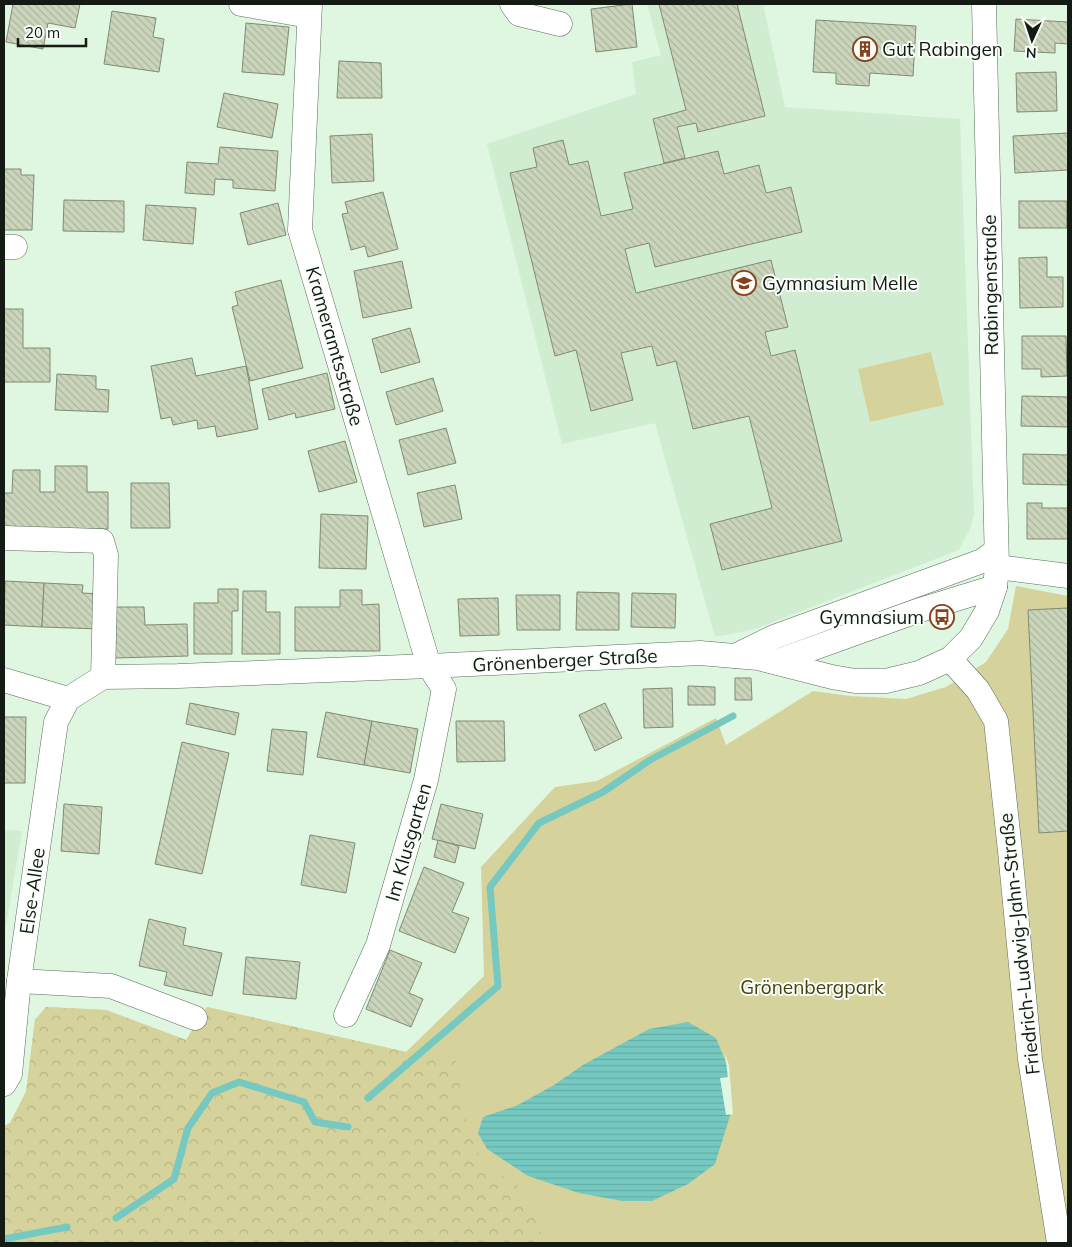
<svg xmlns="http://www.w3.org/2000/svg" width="1072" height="1247" font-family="Mulish,sans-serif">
	<defs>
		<pattern id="forest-crowns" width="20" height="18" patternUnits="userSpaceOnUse" patternTransform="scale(1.25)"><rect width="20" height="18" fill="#d5d39b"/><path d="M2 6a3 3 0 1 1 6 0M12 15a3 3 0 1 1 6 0" fill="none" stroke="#b6b585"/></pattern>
		<pattern id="water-rules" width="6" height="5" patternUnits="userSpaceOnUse" patternTransform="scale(1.25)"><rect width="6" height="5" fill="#75c9c1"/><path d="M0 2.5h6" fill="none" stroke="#64aca5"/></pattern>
		<pattern id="building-back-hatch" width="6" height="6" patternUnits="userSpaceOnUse" patternTransform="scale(1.25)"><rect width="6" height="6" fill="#cad5bb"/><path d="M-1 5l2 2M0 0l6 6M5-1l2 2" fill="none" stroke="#adb6a0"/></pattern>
	</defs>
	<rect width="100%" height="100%" fill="#dff6e1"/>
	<!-- built -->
	<g fill="#d0edd2">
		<path d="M647,4h116l22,103 175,12 14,395 -4,15 -11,21 -204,79 -40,8 -60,-214 -93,21 -75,-300 149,-50 -4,-32 29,-7z"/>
		<path d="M4,830l18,1 -18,106z"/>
	</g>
	<!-- green -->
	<g fill="#d5d39b">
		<path d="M931,352l13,53 -74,17 -12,-53z"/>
		<path d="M1016,586l52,10v647h-1064v-117l6,-3 16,-31 9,-72 11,-13 60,3 80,30 21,-33 199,45 78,-76 -3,-109 74,-80 42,-6 119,-63 10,27 87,-54 37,5 56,3 40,-12 40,-25 22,-33z"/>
	</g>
	<!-- forest -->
	<path fill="url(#forest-crowns)" d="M46,1007l60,3 80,30 21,-33 199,45 50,9 9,57 15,42 43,29 22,54h-541v-117l6,-3 16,-31 9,-72z"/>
	<!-- water -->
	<path fill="url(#water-rules)" d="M688,1022l28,16 11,27 3,51 -15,48 -27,20 -36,17h-30l-43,-8 -51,-17 -41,-27 -9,-16 5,-16 35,-12 36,-20 29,-20 66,-36z"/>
	<!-- pier -->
	<path fill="#dff6e1" d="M725,1054l4,11 4,49 -7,1 -6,-37 8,-1z"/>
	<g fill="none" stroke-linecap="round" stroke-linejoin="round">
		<!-- stream -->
		<g stroke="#75c9c1" stroke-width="7">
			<path d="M368,1098l130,-112 -8,-99 49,-64 64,-31 47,-32 83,-44"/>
			<path d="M116,1218l58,-39 14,-51 24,-35 27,-11 65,20 11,20 33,5"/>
			<path d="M4,1239l63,-12"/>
		</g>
	</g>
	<!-- building -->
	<g fill="url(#building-back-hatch)" stroke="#808b73">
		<path d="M13,4h67l-5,24 -27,-5 -5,26 -37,-7z"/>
		<path d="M632,4l5,43 -41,5 -5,-43z"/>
		<path d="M659,4h78l28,112 -67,16 -2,-9 -19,4 8,31 -21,5 -11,-44 33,-9z"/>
		<path d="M112,11l44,7 -3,19 11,2 -5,33 -55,-8z"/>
		<path d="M1016,19l52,3v22l-13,-1v10l-41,-2z"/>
		<path d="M816,20l100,6 -3,50 -43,-3 -1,13 -33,-2v-11l-23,-1z"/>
		<path d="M246,23l43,4 -5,48 -42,-3z"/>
		<path d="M339,61l42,2 1,35h-45z"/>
		<path d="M1056,72l1,39 -40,1 -1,-39z"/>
		<path d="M224,93l54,11 -6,34 -55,-11z"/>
		<path d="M1068,133v37l-53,3 -2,-37z"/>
		<path d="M372,134l2,47 -42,2 -2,-47z"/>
		<path d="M563,140l6,25 19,-4 13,55 32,-7 -9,-36 94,-22 6,23 35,-9 7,28 25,-6 11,45 -147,35 -6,-24 -24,6 11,44 135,-33 17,67 -23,5 6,24 24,-6 47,191 -120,29 -12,-46 62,-16 -23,-92 -56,13 -17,-68 -19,5 -5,-20 -31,7 12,47 -42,11 -15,-61 -21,6 -45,-183 27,-6 -4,-19z"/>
		<path d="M220,147l58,4 -3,40 -42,-3v-8l-18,-1 -1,16 -29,-2 2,-31 31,2z"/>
		<path d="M4,169h17v6h13l-2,55h-28z"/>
		<path d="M383,192l15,57 -30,8 -3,-11 -14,4 -9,-36 6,-1 -3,-11z"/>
		<path d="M64,200l60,1v31l-61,-1z"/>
		<rect x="1019" y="201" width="48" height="27"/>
		<path d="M278,203l8,32 -38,10 -8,-32z"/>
		<path d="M146,205l50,3 -3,36 -50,-4z"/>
		<path d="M1047,257v20h16v30l-43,1 -1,-50z"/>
		<path d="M402,261l10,47 -49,10 -9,-47z"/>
		<path d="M281,280l22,88 -53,13 -18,-74 6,-2 -3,-13z"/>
		<path d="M4,309h19v39h27v34h-46z"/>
		<path d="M410,328l10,34 -39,11 -9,-34z"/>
		<path d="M1022,336h44l1,40 -26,1v-8h-19z"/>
		<path d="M192,358l4,18 50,-10 12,63 -41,8 -2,-11 -17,3 -1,-9 -24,5 -2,-8 -10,2 -10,-53z"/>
		<path d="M327,373l8,36 -39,9 -1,-5 -26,7 -7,-31z"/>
		<path d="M57,374l39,2v13l13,1 -1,22 -53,-2z"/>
		<path d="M433,378l10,33 -47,14 -10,-33z"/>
		<path d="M1022,396l46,1v30l-47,-1z"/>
		<path d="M446,428l10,35 -48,12 -9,-35z"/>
		<path d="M345,441l12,41 -38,10 -11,-41z"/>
		<path d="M1023,454l45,1v30l-45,-1z"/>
		<path d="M55,466h32v26h21v37l-104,-1v-35h8l1,-23h27v22h15z"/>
		<path d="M131,483h38l1,45h-39z"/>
		<path d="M455,485l7,34 -38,8 -7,-34z"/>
		<path d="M1027,503h15v5h26v31h-41z"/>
		<path d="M321,514l47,2 -2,53 -47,-1z"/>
		<path d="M5,581l39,2 -2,44 -38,-2z"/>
		<path d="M44,583l39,2 -1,8 20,1 -1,35 -59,-2z"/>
		<path d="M218,589h20v22h-6v43h-38v-51h24z"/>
		<path d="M340,590h22v15l17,-1 1,47h-85v-44h45z"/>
		<path d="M243,591h23v21h14v42h-38z"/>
		<path d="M577,592l42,1v37h-43z"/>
		<path d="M632,593l44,1 -1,34 -44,-1z"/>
		<path d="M516,595h44v35h-43z"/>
		<path d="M498,598l1,37 -39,1 -2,-37z"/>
		<path d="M115,607h29l1,18 42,-1 1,32 -74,2z"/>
		<path d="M1068,608v223l-29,2 -11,-223z"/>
		<path d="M735,678h16l1,22h-17z"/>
		<path d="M688,686l27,1v18h-27z"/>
		<path d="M672,688l1,39 -29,1 -1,-39z"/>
		<path d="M190,703l49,10 -4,22 -49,-11z"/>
		<path d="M605,703l17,35 -27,13 -16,-36z"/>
		<path d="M326,712l46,9 -8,44 -47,-8z"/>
		<path d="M4,717h22l-1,66h-21z"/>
		<path d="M372,721l46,8 -8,44 -46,-8z"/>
		<path d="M456,721h48l1,40 -48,1z"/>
		<path d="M272,729l35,3 -4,43 -36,-4z"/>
		<path d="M182,742l47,11 -27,121 -47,-10z"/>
		<path d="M64,804l38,3 -3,47 -38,-3z"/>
		<path d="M441,804l42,10 -8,35 -43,-10z"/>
		<path d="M310,835l45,8 -9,50 -45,-8z"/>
		<path d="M438,840l21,6 -4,17 -21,-6z"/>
		<path d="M424,867l40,16 -12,29 17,6 -14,35 -56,-22z"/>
		<path d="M149,919l37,9 -3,17 39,8 -10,43 -48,-11 3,-13 -28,-6z"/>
		<path d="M390,950l32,13 -13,30 14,6 -12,28 -45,-18z"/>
		<path d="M246,957l54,5 -4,37 -53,-5z"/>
	</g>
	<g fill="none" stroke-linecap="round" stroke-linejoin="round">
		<defs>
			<g id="minor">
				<path d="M241,4l68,12"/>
				<path d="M310,4l-10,226 129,436 15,23 -18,91 -48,165 -32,70"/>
				<path d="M512,4l7,10 41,10"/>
				<path d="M4,247h11"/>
				<path d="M4,538l98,3 4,14 -3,122"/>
				<path d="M997,567l71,9"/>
				<path d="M735,656l39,-19 208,-76 14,-10"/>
				<path d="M950,659l28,31 18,31 14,130 20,208 29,184"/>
				<path d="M775,662l142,-51 78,-24"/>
				<path d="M4,680l64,19"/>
				<path d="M19,981l92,5 84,32"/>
				<path d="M4,1084l6,-10 9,-93 37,-259 12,-23 35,-22 75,-1 251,-10 271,-13 58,5 74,19 23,4h31l33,-8 31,-14 21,-21 16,-27 8,-24 2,-20 -13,-563"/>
			</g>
		</defs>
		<!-- minor casing -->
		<use href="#minor" stroke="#596d5a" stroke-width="25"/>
		<!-- minor -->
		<use href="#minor" stroke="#fff" stroke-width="24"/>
	</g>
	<!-- icons -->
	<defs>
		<symbol id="building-ring" viewBox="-11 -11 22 22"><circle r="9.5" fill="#f9fef9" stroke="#88411d" stroke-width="1.5"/><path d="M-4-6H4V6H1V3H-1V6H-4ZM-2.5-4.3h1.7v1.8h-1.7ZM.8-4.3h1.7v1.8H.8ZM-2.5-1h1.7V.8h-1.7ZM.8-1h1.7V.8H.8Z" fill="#88411d"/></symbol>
		<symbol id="school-ring" viewBox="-11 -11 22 22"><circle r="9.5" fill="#f9fef9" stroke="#88411d" stroke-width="1.5"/><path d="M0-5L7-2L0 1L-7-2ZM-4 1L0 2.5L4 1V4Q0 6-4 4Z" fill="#88411d"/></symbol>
		<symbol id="bus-ring" viewBox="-11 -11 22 22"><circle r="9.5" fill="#f9fef9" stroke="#88411d" stroke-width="1.5"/><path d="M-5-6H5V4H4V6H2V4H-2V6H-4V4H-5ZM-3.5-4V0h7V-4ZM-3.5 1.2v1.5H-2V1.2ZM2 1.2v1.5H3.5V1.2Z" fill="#88411d"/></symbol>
	</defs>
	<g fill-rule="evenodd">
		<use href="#building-ring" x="851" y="35" width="28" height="28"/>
		<use href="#school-ring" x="730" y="269" width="28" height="28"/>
		<use href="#bus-ring" x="928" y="603" width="28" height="28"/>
	</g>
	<g text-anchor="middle" stroke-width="4" stroke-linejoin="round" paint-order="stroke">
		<!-- poi labels -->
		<g font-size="19" fill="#131b14" stroke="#f9fef9" text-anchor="start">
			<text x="882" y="56">Gut Rabingen</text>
			<text x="762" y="290">Gymnasium Melle</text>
			<text x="924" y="624" text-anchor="end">Gymnasium</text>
		</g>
		<!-- street labels -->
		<g font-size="19" fill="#131b14" stroke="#f9fef9">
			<text transform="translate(990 285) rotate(-91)" y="7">Rabingenstraße</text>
			<text transform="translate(335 346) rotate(74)" y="7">Krameramtsstraße</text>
			<text transform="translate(565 660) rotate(-3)" y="7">Grönenberger Straße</text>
			<text transform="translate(408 842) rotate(-74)" y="7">Im Klusgarten</text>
			<text transform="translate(32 891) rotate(-82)" y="7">Else-Allee</text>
			<text transform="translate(1019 944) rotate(-96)" y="7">Friedrich-Ludwig-Jahn-Straße</text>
		</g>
		<!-- park labels -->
		<g font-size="19" fill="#43410f" stroke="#f9fef9">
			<text x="812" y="994">Grönenbergpark</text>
		</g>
	</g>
	<!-- border -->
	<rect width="1072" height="1247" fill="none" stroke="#131b14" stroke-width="10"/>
	<!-- north arrow -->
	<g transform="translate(1032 40) rotate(183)" stroke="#f9fef9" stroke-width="4" paint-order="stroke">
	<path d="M0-4L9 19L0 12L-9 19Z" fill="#131b14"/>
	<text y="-8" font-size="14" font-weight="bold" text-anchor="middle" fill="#131b14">N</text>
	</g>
	<!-- scale -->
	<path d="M18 38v8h68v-8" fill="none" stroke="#131b14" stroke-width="2.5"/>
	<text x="25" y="38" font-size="15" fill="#131b14" stroke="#f9fef9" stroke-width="4" paint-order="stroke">20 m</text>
</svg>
